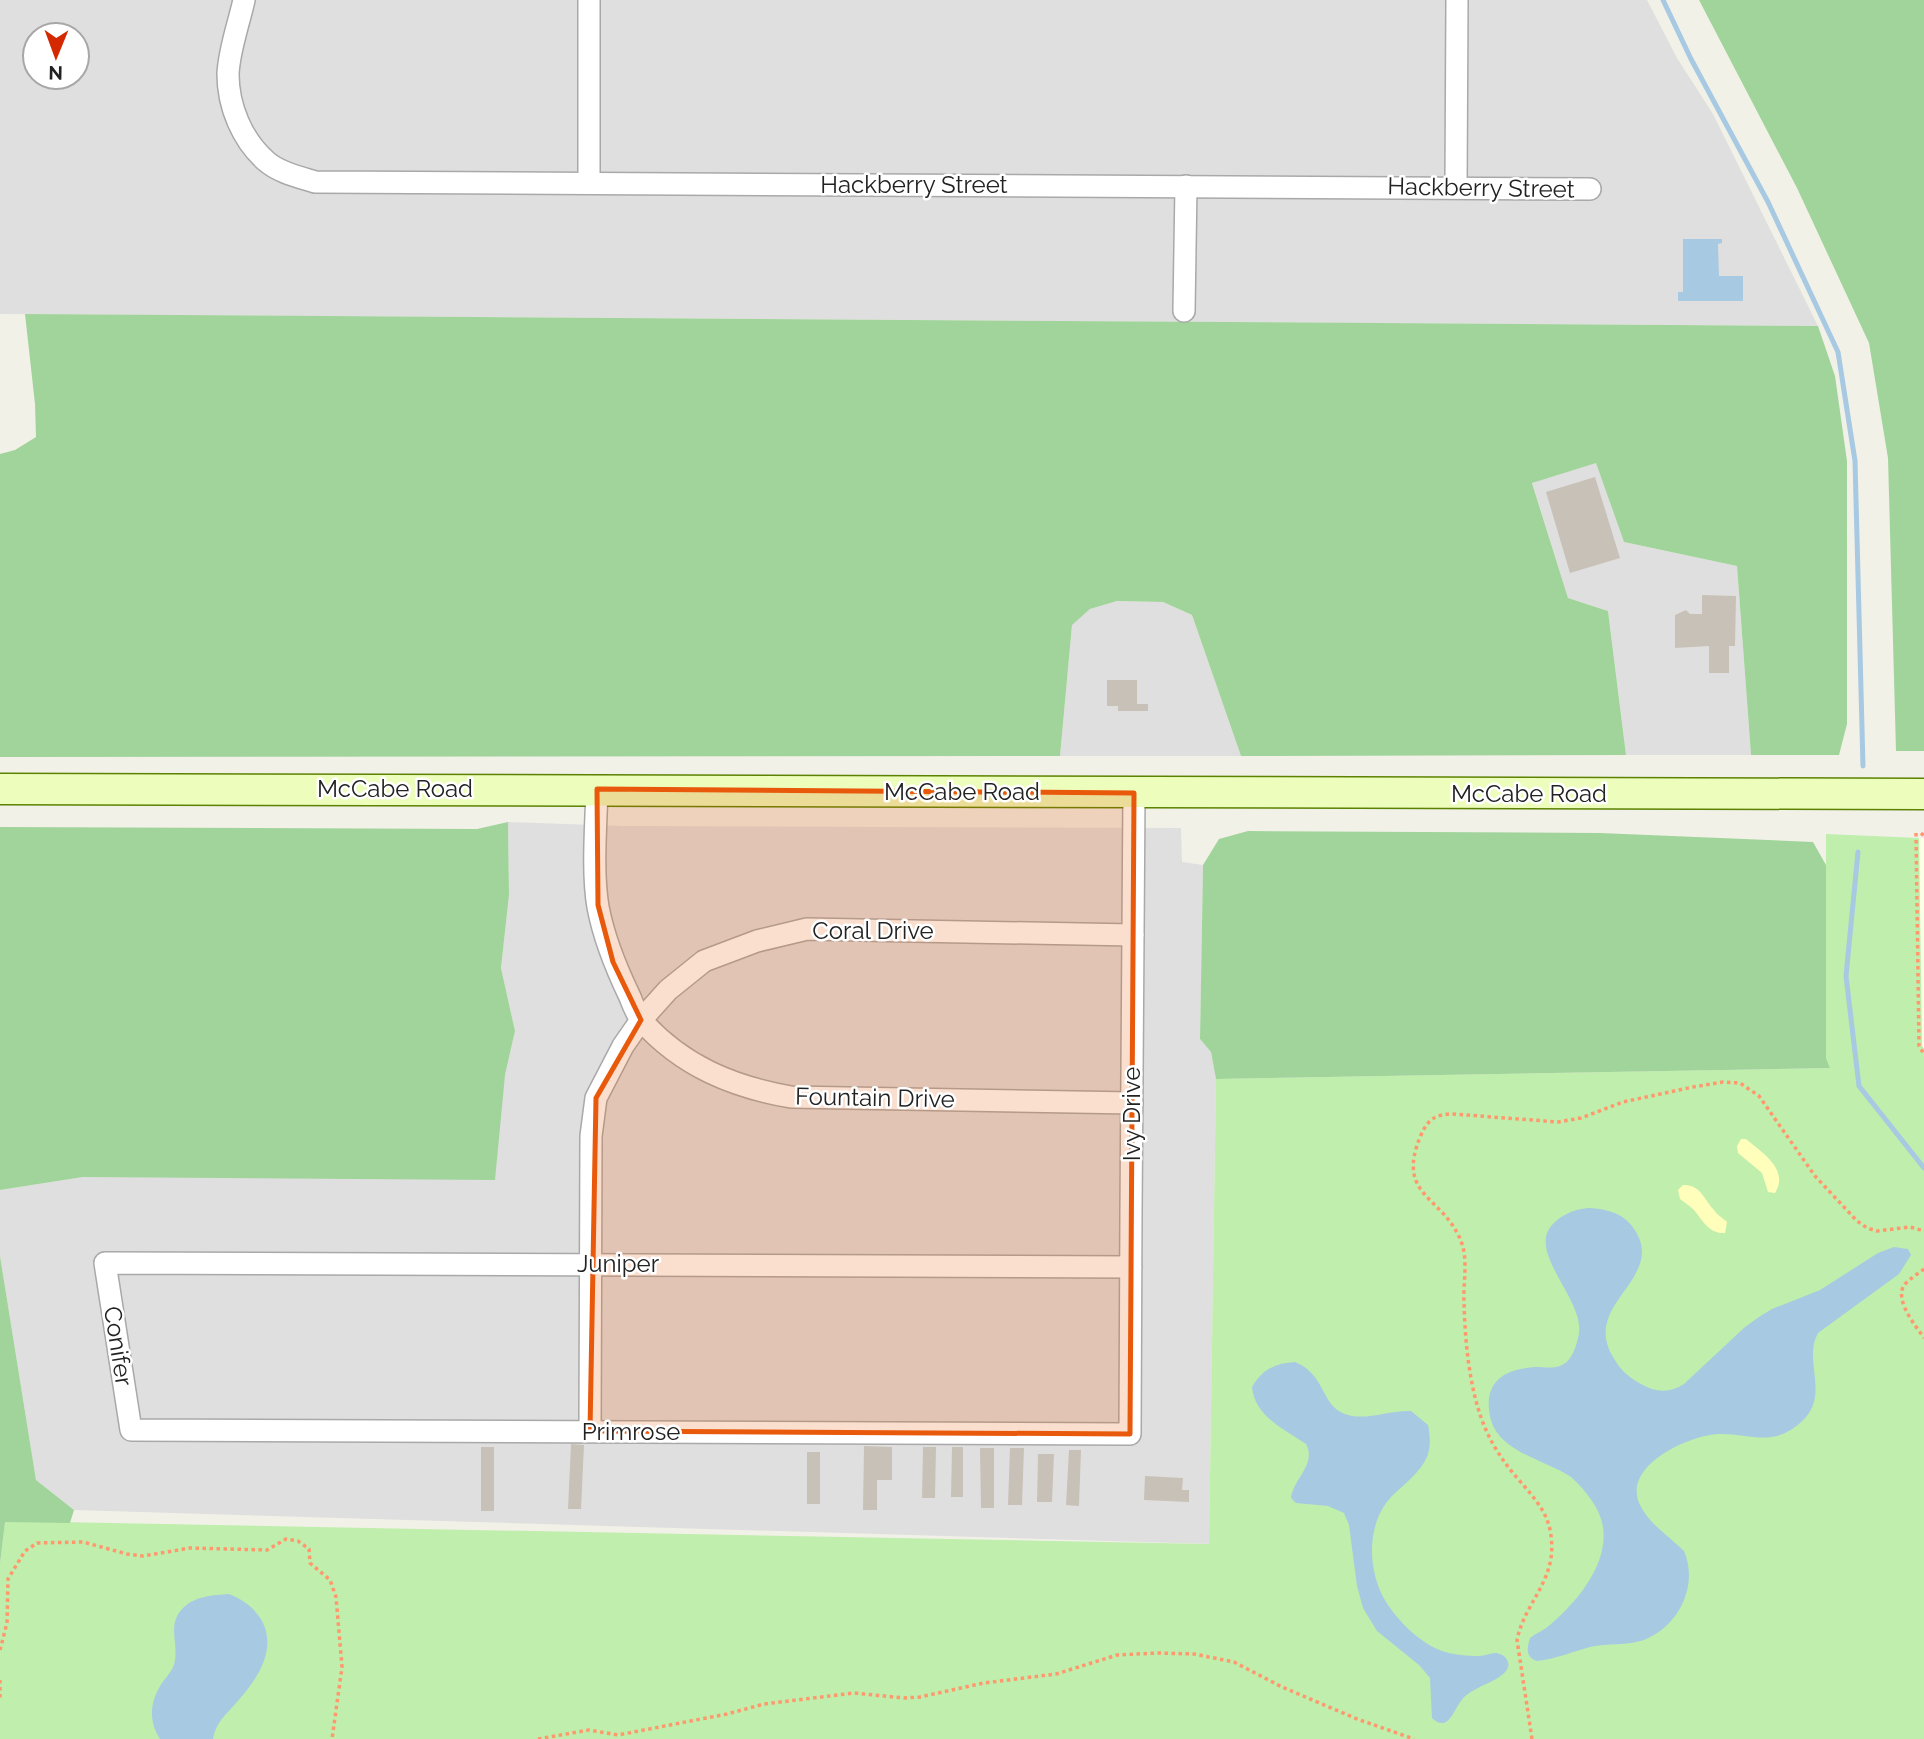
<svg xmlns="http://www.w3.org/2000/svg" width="1924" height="1739" font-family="Raleway,sans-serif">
	<rect width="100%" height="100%" fill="#f2f1e8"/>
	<!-- residential -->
	<g fill="#e0dfdf" fill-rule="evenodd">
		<path d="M0,0h1647l30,58 36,56 105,212 -1818,-12zM35,35h42v42h-42z"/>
		<path d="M1596,462l28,80 113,24 14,189h-125l-18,-144 -40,-13 -36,-116z"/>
		<path d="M1117,601l46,1 29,13 49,141h-181l12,-132 18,-15z"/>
		<path d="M508,822l117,4 556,2 1,34 21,3 -3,174 11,13 5,27 -7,465 -1135,-34 -38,-30 -36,-224v-66l83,-13 422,-102 10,-44 -14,-63 8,-73z"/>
	</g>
	<!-- education -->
	<path fill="#faffe5" d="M1919,838h5v211l-2,-3z"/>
	<!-- grass -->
	<path fill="#c0eead" d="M1826,834l93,4 3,208 2,3v690h-1924v-175l5,-43 1204,23 7,-465 614,-11 -4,-10z"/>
	<!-- forest -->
	<g fill="#a1d49b">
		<path d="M1699,0h225v751h-28l-8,-293 -19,-115 -72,-155z"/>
		<path d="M25,314l1793,12 17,50 12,85v263l-8,31h-88l-14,-189 -113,-24 -28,-79 -64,20 36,115 40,13 18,144 -385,1 -49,-141 -29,-13 -46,-1 -27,8 -18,16 -12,131 -1060,1v-303l15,-4 21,-13 -1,-33z"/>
		<path d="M508,822l1,73 -8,73 14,63 -10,44 -10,105 -412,-3 -83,13v-363l477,2z"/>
		<path d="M1248,831l352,2 213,9 13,23v193l4,10 -614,11 -5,-27 -11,-13 3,-174 16,-26z"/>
		<path d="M0,1256l36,224 38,30 -4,13 -65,-1 -5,42z"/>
	</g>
	<!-- sand -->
	<g fill="#fffeba">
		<path d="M1741,1139h5c15,13 44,30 29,54l-7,-1 -6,-19 -24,-20 -1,-7z"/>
		<path d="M1683,1185c17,-1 21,14 31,25 3,5 9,8 13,12l-2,11c-16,1 -22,-12 -31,-23 -4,-4 -9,-7 -14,-11l-2,-9z"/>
	</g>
	<!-- water -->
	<g fill="#a7c9e2">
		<path d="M1683,239h39v4l-4,1 1,32h24v25h-65v-9h5z"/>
		<path d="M1589,1208c16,1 32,4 43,18 39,52 -52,76 -19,131 7,12 14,19 26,26 15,9 30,11 45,1l61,-57 14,-10 13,-8 48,-19 58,-37 16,-6 14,2 3,6 -12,19 -81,59c-16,28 14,63 -18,90 -29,25 -50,10 -81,11 -30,1 -98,32 -79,71 9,19 30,32 44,46 15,35 -6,76 -40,89 -17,6 -37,3 -54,7 -18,5 -35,12 -53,14 -12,-4 -10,-13 -7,-23 6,-5 15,-8 21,-14 35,-30 72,-80 41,-123 -6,-9 -13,-17 -21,-24 -27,-18 -74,-25 -81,-61 -7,-35 15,-47 46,-49 8,0 19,2 26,-2 11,-5 15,-21 17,-32 5,-35 -56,-84 -24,-111 10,-9 21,-13 34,-14z"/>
		<path d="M1295,1362c34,14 24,48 57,54 19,3 39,-6 59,-5l17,14c2,10 3,22 -1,32 -7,16 -24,28 -36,40 -25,27 -24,74 -5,105 13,20 34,41 56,49 11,4 26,5 37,5 6,0 11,-3 16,-3 3,0 8,2 10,4 14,16 -19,26 -27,31 -6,3 -13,7 -17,13 -8,10 -13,32 -29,17l-2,-40 -11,-13 -42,-34 -14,-23 -6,-22 -8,-61 -5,-12 -16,-7 -32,-3 -5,-5c2,-19 26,-34 15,-54 -23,-16 -51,-27 -54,-57 10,-18 24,-24 43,-25z"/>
		<path d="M229,1594c14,6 25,13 33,27 16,30 -7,61 -26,82 -11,13 -20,19 -23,36h-53c-12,-18 -10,-38 2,-56 5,-7 12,-14 13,-23 3,-19 -8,-36 8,-52 12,-12 30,-13 46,-14z"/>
	</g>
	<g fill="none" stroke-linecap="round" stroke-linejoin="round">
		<!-- stream -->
		<g stroke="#a7c9e2" stroke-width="5">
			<path d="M1663,0l28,59 77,143 70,150 17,109 8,305"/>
			<path d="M1858,852l-12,124 13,110 65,82"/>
		</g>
	</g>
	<!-- building -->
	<g fill="#c8c1b7">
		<path d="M1595,477l25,81 -50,15 -24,-81z"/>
		<path d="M1702,595l34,1 -1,50h-6v27h-20v-27l-34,2v-33l11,-5 4,4h12z"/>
		<path d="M1107,680h30v24h11v7h-30v-5h-11z"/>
		<path d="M571,1444l13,1 -3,64h-13z"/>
		<path d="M864,1446l28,1v33h-15v30h-14z"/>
		<rect x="481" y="1447" width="13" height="64"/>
		<path d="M923,1447h13l-1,51h-13z"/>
		<path d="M952,1447h11v50h-12z"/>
		<path d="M980,1448h14v60h-13z"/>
		<path d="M1010,1448h14l-2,57h-14z"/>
		<path d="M1069,1450h12l-2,56 -13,-1z"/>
		<rect x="807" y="1452" width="13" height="52"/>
		<path d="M1038,1454h16l-2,48h-15z"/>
		<path d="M1145,1476l38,2 -1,12h7v12l-45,-2z"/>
	</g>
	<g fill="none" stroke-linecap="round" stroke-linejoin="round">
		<defs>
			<g id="street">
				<path d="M244,0c-5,23 -15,50 -16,74 0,32 14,66 38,87 12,11 33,16 49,21l1275,7"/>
				<path d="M589,183v-183"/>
				<path d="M1456,187l1,-187"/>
				<path d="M1184,311l2,-125"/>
				<path d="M597,789c-1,36 -5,83 1,118 6,32 18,61 32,90 3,8 7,18 12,24 40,45 91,66 149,76l341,6"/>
				<path d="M1131,1267l-1026,-4 26,167 999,4 1,-222 3,-419"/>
				<path d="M590,1431l1,-295 5,-38 27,-52 18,-26 27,-30 36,-29 53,-20 50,-12 326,6"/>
			</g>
			<path id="secondary" d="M0,789l1924,5"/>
		</defs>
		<!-- street casing -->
		<use href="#street" stroke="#a9a9a9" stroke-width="24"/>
		<!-- secondary casing -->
		<use href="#secondary" stroke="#5b8200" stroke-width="33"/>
		<!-- path -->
		<g stroke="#ff986d" stroke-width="3.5" stroke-dasharray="3.5 3.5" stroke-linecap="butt">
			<path d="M1916,833l3,213 5,8"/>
			<path d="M1921,833l3,3"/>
			<path d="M1924,1269c-6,5 -17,11 -21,18 -7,16 13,39 21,51"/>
			<path d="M0,1650l7,-27 1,-44 17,-28 12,-8 46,-1 44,12 16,2 47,-8 77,2 19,-11 12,2 11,8 1,14 20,17 6,17 6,70 -10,72"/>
			<path d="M0,1680v21"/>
			<path d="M538,1739l51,-9 29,5 109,-21 37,-10 90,-11 50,5 16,-1 64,-14 72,-9 61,-19 40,-2 37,1 40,8 48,25 75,32 57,20"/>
			<path d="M1532,1739l-15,-99c8,-40 43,-61 33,-110 -5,-26 -29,-45 -44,-66 -9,-12 -17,-26 -23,-41 -14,-37 -18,-82 -19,-121 -1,-18 4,-40 -2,-58 -17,-49 -68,-46 -41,-109 7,-16 15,-21 32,-21l105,8 23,-4 42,-16 70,-15 30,-5 17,1 19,13 56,80 42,45 10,7 10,3 33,-4 14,4"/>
		</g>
		<!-- street -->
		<use href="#street" stroke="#fff" stroke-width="21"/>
		<!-- secondary -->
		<use href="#secondary" stroke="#edfdbc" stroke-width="30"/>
	</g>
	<!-- marked area -->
	<path fill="#e8590c" fill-opacity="0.2" stroke="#e8590c" stroke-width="5" stroke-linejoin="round" d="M597,789l537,4 -4,641 -540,-3 6,-333 45,-78 -28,-58 -15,-57z"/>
	<g text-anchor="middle" stroke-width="5" stroke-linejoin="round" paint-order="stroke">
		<!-- street labels -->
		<g font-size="24" fill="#222" stroke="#fff">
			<text x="914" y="193">Hackberry Street</text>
			<text transform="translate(1481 188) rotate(1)" y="8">Hackberry Street</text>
			<text x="395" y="797">McCabe Road</text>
			<text x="962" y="800">McCabe Road</text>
			<text x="1529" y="802">McCabe Road</text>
			<text x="873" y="939">Coral Drive</text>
			<text transform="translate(875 1098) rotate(1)" y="8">Fountain Drive</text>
			<text transform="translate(1132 1114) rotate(-90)" y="8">Ivy Drive</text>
			<text x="618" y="1272">Juniper</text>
			<text transform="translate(118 1346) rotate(81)" y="8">Conifer</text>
			<text x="631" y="1440">Primrose</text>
		</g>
	</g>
	<!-- north arrow -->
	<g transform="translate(56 56) rotate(181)"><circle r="33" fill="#ffffff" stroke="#a7a7a7" stroke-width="2"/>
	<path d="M0-5L12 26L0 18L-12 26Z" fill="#d42900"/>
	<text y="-10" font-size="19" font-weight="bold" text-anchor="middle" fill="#222222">N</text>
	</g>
</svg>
